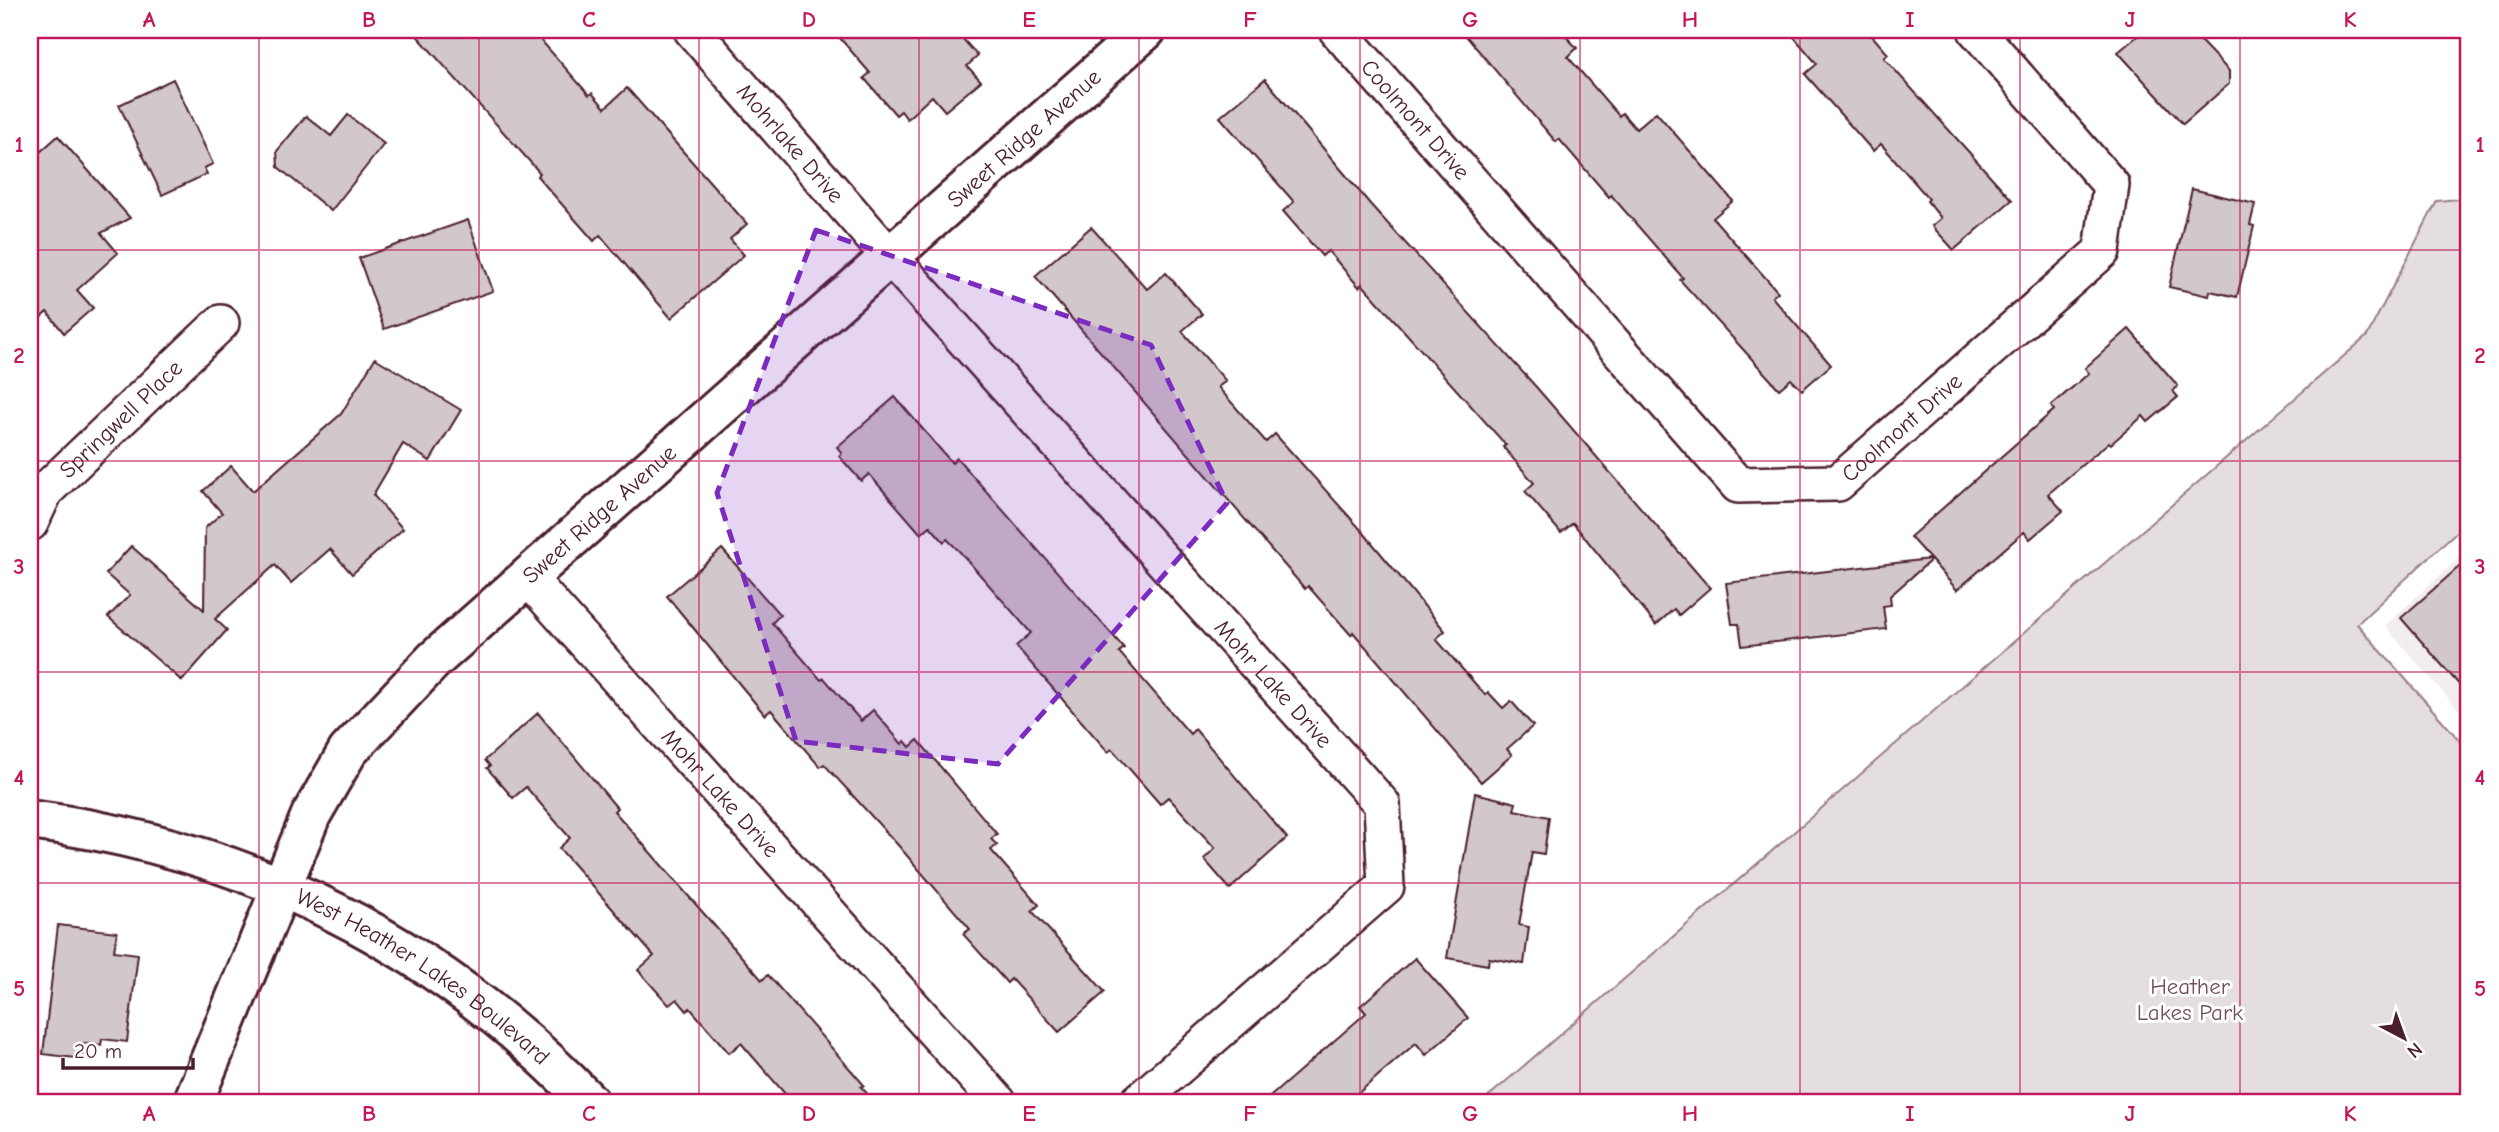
<svg xmlns="http://www.w3.org/2000/svg" width="2499" height="1132" font-family="'Comic Neue',sans-serif">
	<rect width="100%" height="100%" fill="#fff"/>
	<filter id="ink" filterUnits="userSpaceOnUse"><feTurbulence type="fractalNoise" baseFrequency=".0143" numOctaves="2"/><feDisplacementMap in="SourceGraphic" scale="14" xChannelSelector="R" yChannelSelector="G"/><feConvolveMatrix kernelMatrix="1 2 1 2 8 2 1 2 1" color-interpolation-filters="sRGB"/></filter>
	<g filter="url(#ink)">
		<!-- built -->
		<path fill="#f2eeef" d="M2469,548v174l-84,-96z"/>
		<!-- green -->
		<path fill="#e5dee0" stroke="#987e86" stroke-width="2" d="M2469,198v322l-112,104 112,127v351h-987l885,-766 70,-135z"/>
		<!-- building -->
		<g fill="#d2c7cb" stroke="#4a1f2b" stroke-width="2">
			<path d="M412,30h120l57,65 3,-2 13,15 22,-20 120,136 -17,15 14,16 -73,63 -71,-83 -6,6 -57,-65 3,-3z"/>
			<path d="M833,30h122l23,26 -11,10 14,15 -36,30 -13,-15 -25,23 -6,-8 -5,4 -32,-37 6,-5z"/>
			<path d="M1461,30h99l17,18 -9,9 51,59 3,-3 14,16 20,-17 77,89 -20,17 65,74 -6,5 59,68 -29,25 -11,-11 -12,10 -99,-109 3,-2 -72,-83 -2,2 -50,-58 -3,3z"/>
			<path d="M1788,30h79l21,24 -4,4 128,142 -58,50 -22,-24 9,-8 -14,-17 2,-2 -48,-55 -8,7 -68,-77 12,-10z"/>
			<path d="M2145,30h45l39,41v13l-46,40 -65,-72z"/>
			<path d="M173,79l40,85 -9,4 3,6 -45,21 -43,-90z"/>
			<path d="M1265,79l105,125 167,184 173,200 -31,27 -5,-6 -18,16 -83,-102 -12,10 -36,-42 9,-8 -31,-36 3,-2 -144,-161 -3,3 -31,-36 -6,5 -39,-45 11,-9 -74,-85z"/>
			<path d="M348,115l36,29 -53,67 -53,-44 -1,-16 29,-35 25,20z"/>
			<path d="M58,136l72,82 -29,15 17,20 -41,37 16,18 -29,25 -17,-21 -17,15v-166z"/>
			<path d="M2192,189l63,15 -5,21 4,1 -17,71 -27,-6 -1,5 -40,-9z"/>
			<path d="M468,220l25,71 -109,38 -25,-71z"/>
			<path d="M1091,227l56,62 19,-16 36,41 -20,17 44,50 -8,6 48,55 9,-8 88,98 82,99 -9,8 49,56 3,-3 15,16 8,-7 22,25 -26,23 5,6 -31,27 -128,-150 -2,3 -43,-49 -3,3 -270,-313z"/>
			<path d="M2129,329l49,57 -5,5 5,6 -30,25 -5,-6 -32,28 -2,-2 -61,52 15,17 -33,28 -6,-7 -67,58 -26,-30 -41,36 1,9 -8,1 3,23 -144,17 -3,-22h-7l-6,-41 204,-24 -20,-22 144,-127 -3,-4 38,-33 -4,-5z"/>
			<path d="M375,358l86,52 -31,51 -27,-17 -30,51 30,34 -51,45 -22,-25 -39,34 -16,-18 -60,54 12,11 -45,51 -74,-64 22,-22 -24,-21 25,-28 73,64 1,-82 17,-15 -19,-22 28,-25 22,25 88,-77z"/>
			<path d="M895,397l57,66 5,-5 167,190 -5,4 71,82 5,-5 92,109 -57,51 -26,-30 11,-11 -47,-51 -8,7 -48,-55 -4,3 -92,-106 15,-13 -71,-81 -13,-13 -3,3 -14,-16 -9,8 -52,-60 -8,7 -22,-25 3,-3 -5,-6z"/>
			<path d="M722,549l58,66 -8,8 49,57 3,-2 37,43 12,-11 29,34 3,-3 5,6 8,-7 79,94 -6,5 6,6 -6,5 48,55 -7,6 73,81 -46,40 -48,-53 -4,4 -44,-49 7,-5 -73,-85 -73,-80 -4,3 -49,-57 -6,5 -98,-119z"/>
			<path d="M2469,558v138l-68,-78z"/>
			<path d="M538,713l79,95 -3,3 148,169 6,-5 96,110 -3,2 14,15h-83l-51,-59 -12,10 -39,-45 -3,3 -10,-12 -8,6 -31,-35 16,-14 -95,-108 11,-10 -44,-51 -13,11 -26,-30 3,-2 -5,-6z"/>
			<path d="M1475,793l41,10 -2,7 35,7 -5,37 -12,-2 -13,73 10,2 -5,37 -35,-6 -1,7 -41,-7z"/>
			<path d="M58,925l59,7 -3,19 24,3 -11,88 -25,-3 -1,6 -17,-2 -2,16 -39,-5z"/>
			<path d="M1415,958l53,60 -42,37 -10,-12 -68,59h-84l102,-89 -6,-7z"/>
		</g>
		<g fill="none" stroke-linecap="round" stroke-linejoin="round">
			<defs>
				<g id="street">
					<path id="s1" d="M692,30l198,227 492,547 4,82 -248,216"/>
					<path id="s2" d="M1337,30l401,455 100,-2 264,-232 9,-66 -135,-155"/>
					<path id="s3" d="M30,523l15,-32 176,-168"/>
					<path id="s4" d="M527,577l471,525"/>
				</g>
				<g id="secondary">
					<path id="s5" d="M30,820c218,28 407,123 559,282"/>
					<path id="s6" d="M193,1102l118,-287 37,-64 86,-91 712,-630"/>
				</g>
			</defs>
			<!-- street casing -->
			<use href="#street" stroke="#4a1f2b" stroke-width="40"/>
			<!-- secondary casing -->
			<use href="#secondary" stroke="#4a1f2b" stroke-width="44"/>
			<!-- street -->
			<use href="#street" stroke="#fff" stroke-width="35"/>
			<!-- secondary -->
			<use href="#secondary" stroke="#fff" stroke-width="38"/>
		</g>
	</g>
	<!-- marked area -->
	<path fill="#7b2cbf" fill-opacity="0.2" stroke="#7b2cbf" stroke-width="5" stroke-dasharray="14 9" stroke-linejoin="round" d="M816,230l335,115 76,158 -229,261 -202,-23 -79,-248z"/>
	<!-- grid -->
	<path fill="none" stroke="#c2185b" stroke-width="2" stroke-opacity="0.55" d="M259,30v1072M479,30v1072M699,30v1072M919,30v1072M1139,30v1072M1360,30v1072M1580,30v1072M1800,30v1072M2020,30v1072M2240,30v1072M30,250h2439M30,461h2439M30,672h2439M30,883h2439"/>
	<g text-anchor="middle" stroke-width="6" stroke-linejoin="round" paint-order="stroke">
		<!-- street labels -->
		<g font-size="23" fill="#4a1f2b" stroke="#fff">
			<text dy="8" stroke="none"><textPath href="#s2" startOffset="119">Coolmont Drive</textPath></text>
			<text dy="8" stroke="none"><textPath href="#s6" startOffset="1297">Sweet Ridge Avenue</textPath></text>
			<text dy="8" stroke="none"><textPath href="#s1" startOffset="150">Mohrlake Drive</textPath></text>
			<text dy="8" stroke="none"><textPath href="#s3" startOffset="140">Springwell Place</textPath></text>
			<text dy="8" stroke="none"><textPath href="#s2" startOffset="791">Coolmont Drive</textPath></text>
			<text dy="8" stroke="none"><textPath href="#s6" startOffset="730">Sweet Ridge Avenue</textPath></text>
			<text dy="8" stroke="none"><textPath href="#s1" startOffset="875">Mohr Lake Drive</textPath></text>
			<text dy="8" stroke="none"><textPath href="#s4" startOffset="290">Mohr Lake Drive</textPath></text>
			<text dy="8" stroke="none"><textPath href="#s5" startOffset="429">West Heather Lakes Boulevard</textPath></text>
		</g>
		<!-- park labels -->
		<g font-size="23" fill="#714f58" stroke="#fff">
			<text x="2190" y="994">Heather<tspan x="2190" dy="26">Lakes Park</tspan></text>
		</g>
	</g>
	<!-- margin -->
	<rect width="2499" height="1132" fill="none" stroke="#fff" stroke-width="77"/>
	<!-- north arrow -->
	<g transform="translate(2404 1038) rotate(139)" stroke="#ffffff" stroke-width="5" paint-order="stroke">
	<path d="M0-5L12 26L0 18L-12 26Z" fill="#4a1f2b"/>
	<text y="-10" font-size="19" font-weight="bold" text-anchor="middle" fill="#4a1f2b">N</text>
	</g>
	<!-- scale -->
	<path d="M63 1058v10h130v-10" fill="none" stroke="#4a1f2b" stroke-width="3.5"/>
	<text x="74" y="1058" font-size="21" fill="#4a1f2b" stroke="#ffffff" stroke-width="5" paint-order="stroke">20 m</text>
	<rect x="38" y="38" width="2422" height="1056" fill="none" stroke="#c2185b" stroke-width="2.5"/>
	<g font-size="23" text-anchor="middle" font-weight="bold" fill="#c2185b">
		<text x="149" y="27">A</text>
		<text x="369" y="27">B</text>
		<text x="589" y="27">C</text>
		<text x="809" y="27">D</text>
		<text x="1029" y="27">E</text>
		<text x="1250" y="27">F</text>
		<text x="1470" y="27">G</text>
		<text x="1690" y="27">H</text>
		<text x="1910" y="27">I</text>
		<text x="2130" y="27">J</text>
		<text x="2350" y="27">K</text>
		<text x="19" y="152">1</text>
		<text x="2480" y="152">1</text>
		<text x="19" y="363">2</text>
		<text x="2480" y="363">2</text>
		<text x="19" y="574">3</text>
		<text x="2480" y="574">3</text>
		<text x="19" y="785">4</text>
		<text x="2480" y="785">4</text>
		<text x="19" y="996">5</text>
		<text x="2480" y="996">5</text>
		<text x="149" y="1121">A</text>
		<text x="369" y="1121">B</text>
		<text x="589" y="1121">C</text>
		<text x="809" y="1121">D</text>
		<text x="1029" y="1121">E</text>
		<text x="1250" y="1121">F</text>
		<text x="1470" y="1121">G</text>
		<text x="1690" y="1121">H</text>
		<text x="1910" y="1121">I</text>
		<text x="2130" y="1121">J</text>
		<text x="2350" y="1121">K</text>
	</g>
</svg>
